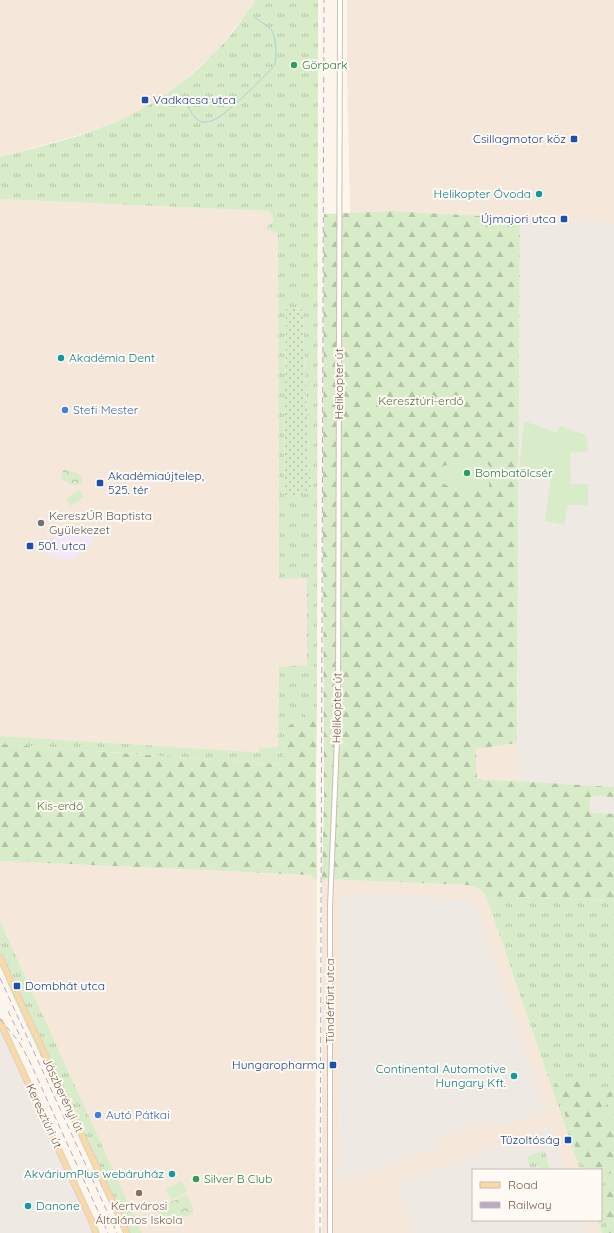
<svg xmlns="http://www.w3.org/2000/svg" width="614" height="1233" font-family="Quicksand,sans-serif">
	<defs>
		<pattern id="grass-tufts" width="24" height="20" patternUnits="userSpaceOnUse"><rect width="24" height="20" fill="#d8ecc9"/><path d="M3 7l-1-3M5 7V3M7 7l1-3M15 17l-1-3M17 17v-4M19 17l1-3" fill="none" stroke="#b4c2a5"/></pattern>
		<pattern id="forest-firs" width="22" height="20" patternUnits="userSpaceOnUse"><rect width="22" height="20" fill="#d8ecc9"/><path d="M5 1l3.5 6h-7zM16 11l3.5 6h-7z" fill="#b4c2a5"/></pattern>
		<pattern id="park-crowns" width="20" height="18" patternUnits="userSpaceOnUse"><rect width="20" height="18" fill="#d8ecc9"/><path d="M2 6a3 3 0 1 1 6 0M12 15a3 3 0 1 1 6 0" fill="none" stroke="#b4c2a5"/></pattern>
		<pattern id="garden-dots" width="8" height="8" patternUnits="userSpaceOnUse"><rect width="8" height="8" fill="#d8ecc9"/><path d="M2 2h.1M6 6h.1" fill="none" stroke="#b4c2a5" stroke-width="1.8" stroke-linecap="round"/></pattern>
	</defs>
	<rect width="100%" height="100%" fill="#fdf6ec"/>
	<!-- residential -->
	<g fill="#f5e8da" fill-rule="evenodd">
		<path d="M0,0h255l-11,17 -30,37 -34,30 -36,25 -40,18 -22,7 -82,23z"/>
		<path d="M347,0h267v223l-223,-12 -41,2 -3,-143z"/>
		<path d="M0,199l269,12 5,9 -8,9 12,4 1,345 28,-1v89l-28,1 -1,80 -18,1 -2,4 -258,-16z"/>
		<path d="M517,743v39l-40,-3 -1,-30z"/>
		<path d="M0,861l310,14 7,5 -2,353h-173l-142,-312z"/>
		<path d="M322,879l147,6 12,5 5,6 94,274h-14l-15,-43 -153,55 17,51h-93zM403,896l71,5 72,209 -51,17 -2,-5 -5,-1 -54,19 -96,44 2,-84z"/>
		<path d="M583,1220h14l5,13h-15z"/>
	</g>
	<!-- industrial -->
	<g fill="#efe9e4">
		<path d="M520,218l94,5v564l-97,-5z"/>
		<path d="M591,796l23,1v17l-24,-2z"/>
		<path d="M340,894l77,2 57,5 72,209 -51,18 -2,-6 -4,1 -1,-2 -54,19 3,8 -99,36 2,-84z"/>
		<path d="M0,1025l91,200 3,8h-94z"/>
		<path d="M551,1127l15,43h-93v50h110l4,13h-172l-18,-51z"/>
	</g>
	<!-- education -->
	<path fill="#f3e8fa" d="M98,525l-2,8 -5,10 -15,14 -9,2h-5l-9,-3 -8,-4 16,-23z"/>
	<!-- grass -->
	<g fill="url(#grass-tufts)" fill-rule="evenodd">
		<path d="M255,0h63l-1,706 -12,7 -2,5 -18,10 -3,37 -282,-21v-8l258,16 2,-4 18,-1 1,-80 28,-2v-87l-28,1 -1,-346 -13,-4 9,-9 -5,-9 -269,-12v-42c34,-9 70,-17 103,-30 62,-23 118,-70 152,-127zM302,308l9,184 -27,4 2,-187z"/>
		<path d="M486,896l128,5v332h-12l-5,-13h4v-50h-21z"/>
		<path d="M0,921l142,312h-19l-112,-241 -11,-26z"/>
		<path d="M542,1151l3,1 5,18h-10l-1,-4 -8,3 -4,-10 2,-3z"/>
	</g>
	<!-- forest -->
	<g fill="url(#forest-firs)">
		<path d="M391,211l129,7 -3,525 -41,6 1,30 137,8v10l-23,-1 -1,16 24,2v87l-128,-5 -5,-6 -12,-5 -147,-6 2,-83 -1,-263 1,-319z"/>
		<path d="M317,706l-1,73 1,101 -7,-5 -310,-14v-117l282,21 3,-37 18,-10 2,-5z"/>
		<path d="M614,1069v24l-11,16 -2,9 2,4 11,6v43l-7,4 -6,-1v-4h-12l-9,-8 -25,-79c12,1 13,-3 21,-10l5,2 16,19c17,0 13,-10 17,-25z"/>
		<path d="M609,1183h5v50h-5l-4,-13 -4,-5v-28z"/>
	</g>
	<!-- park -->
	<g fill="url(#park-crowns)">
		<path d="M64,468l15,6 4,6 -2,4 -6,2 -14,-7z"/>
		<path d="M187,1194l6,14v5l-28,13 -8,-17z"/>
	</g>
	<!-- garden -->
	<path fill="url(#garden-dots)" d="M302,308l9,185 -27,3 2,-187z"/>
	<!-- pitch -->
	<g fill="#d8ecc9">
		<path d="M524,421l33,12 4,-7 25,9 2,16 -18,2 1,31h17v21h-20l-4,20 -19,-4 6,-45 -32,-4z"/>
		<path d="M466,455c10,0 24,8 27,17l-4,8v7l-13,1 -6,6 -8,-2 -2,-5 -6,2 -10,-5 -3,-5 1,-11 1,-2 10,-2 3,-5z"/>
		<path d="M79,490l5,7 -13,9 -5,-7z"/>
		<path d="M182,1181l5,11 -16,8 -5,-11z"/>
	</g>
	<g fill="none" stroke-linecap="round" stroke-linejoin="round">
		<!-- stream -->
		<path stroke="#a5d3da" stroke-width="1" d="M179,100l6,1c4,7 9,19 17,21 6,1 12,-2 17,-5 8,-4 53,-47 56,-53 1,-4 1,-11 1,-15 -2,-21 -4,-20 -21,-31"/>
		<defs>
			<path id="minor" d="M330,1233v-326l8,-191 2,-716"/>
			<g id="major">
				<path d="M0,957l127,276"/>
				<path d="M0,1022l92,200 4,11"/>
			</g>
		</defs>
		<!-- minor casing -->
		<use href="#minor" stroke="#d1beb0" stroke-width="6"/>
		<!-- major casing -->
		<use href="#major" stroke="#dad1cd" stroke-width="7"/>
		<!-- minor -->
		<use href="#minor" stroke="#fff" stroke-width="4"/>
		<!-- major -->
		<use href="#major" stroke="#fbd9a5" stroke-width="5"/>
		<!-- rail -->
		<g stroke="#b9a8c9" stroke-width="1" stroke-dasharray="6 4" stroke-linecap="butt">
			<path d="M0,978l117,255"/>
			<path d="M8,1011l14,29"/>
			<path d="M0,1019l19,23 10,18 79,173"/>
			<path d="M320,1233l4,-1233"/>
		</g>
	</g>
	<!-- markers -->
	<g fill="#2e9e5b" stroke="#fffaf3" stroke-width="1.5">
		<circle cx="294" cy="65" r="4"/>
		<circle cx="467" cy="473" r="4"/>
		<circle cx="196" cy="1179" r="4"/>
	</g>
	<g fill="#1a4fb4" stroke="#fffaf3" stroke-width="1.5">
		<rect x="141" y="96" width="8" height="8" rx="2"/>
		<rect x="570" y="135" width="8" height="8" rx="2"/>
		<rect x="560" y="215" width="8" height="8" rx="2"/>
		<rect x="96" y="479" width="8" height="8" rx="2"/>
		<rect x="26" y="542" width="8" height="8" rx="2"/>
		<rect x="13" y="982" width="8" height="8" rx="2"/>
		<rect x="329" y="1061" width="8" height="8" rx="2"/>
		<rect x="564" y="1136" width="8" height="8" rx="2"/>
	</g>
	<g fill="#0f9aa8" stroke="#fffaf3" stroke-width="1.5">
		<circle cx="539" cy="194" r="4"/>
		<circle cx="61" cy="358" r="4"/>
		<circle cx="514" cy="1076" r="4"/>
		<circle cx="172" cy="1174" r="4"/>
		<circle cx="28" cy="1206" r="4"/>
	</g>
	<g fill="#3f7fe0" stroke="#fffaf3" stroke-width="1.5">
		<circle cx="65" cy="410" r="4"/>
		<circle cx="98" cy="1115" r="4"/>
	</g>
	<circle fill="#6b7280" stroke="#fffaf3" stroke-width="1.5" cx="41" cy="523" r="4"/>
	<circle fill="#8d6e63" stroke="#fffaf3" stroke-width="1.5" cx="139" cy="1193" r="4"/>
	<g text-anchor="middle" stroke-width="4" stroke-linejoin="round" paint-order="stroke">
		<!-- leisure labels -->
		<g font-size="12" fill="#27864d" stroke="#fffaf3" text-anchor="start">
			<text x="302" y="69">Görpark</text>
			<text x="475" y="477">Bombatölcsér</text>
			<text x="204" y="1183">Silver B Club</text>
		</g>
		<!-- transit labels -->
		<g font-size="12" fill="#164399" stroke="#fffaf3" text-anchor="start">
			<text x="153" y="104">Vadkacsa utca</text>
			<text x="566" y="143" text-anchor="end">Csillagmotor köz</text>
			<text x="556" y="223" text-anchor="end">Újmajori utca</text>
			<text x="108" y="480">Akadémiaújtelep,<tspan x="108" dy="14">525. tér</tspan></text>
			<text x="38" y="550">501. utca</text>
			<text x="25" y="990">Dombhát utca</text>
			<text x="325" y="1069" text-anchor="end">Hungaropharma</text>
			<text x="560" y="1144" text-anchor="end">Tűzoltóság</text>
		</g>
		<!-- culture labels -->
		<g font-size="12" fill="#0d838f" stroke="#fffaf3" text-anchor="end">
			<text x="531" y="198">Helikopter Óvoda</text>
			<text x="69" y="362" text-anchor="start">Akadémia Dent</text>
			<text x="506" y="1073">Continental Automotive<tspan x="506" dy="14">Hungary Kft.</tspan></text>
			<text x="164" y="1178">AkváriumPlus webáruház</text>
			<text x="36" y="1210" text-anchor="start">Danone</text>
		</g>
		<!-- street labels -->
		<g font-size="12" fill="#7a5c4d" stroke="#fffaf3">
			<text transform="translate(339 384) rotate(-90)" y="4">Helikopter út</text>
			<text transform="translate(337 708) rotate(-89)" y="4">Helikopter út</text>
			<text transform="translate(330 1001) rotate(-90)" y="4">Tündérfürt utca</text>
			<text transform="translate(63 1095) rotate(65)" y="4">Jászberényi út</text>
			<text transform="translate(44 1116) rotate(65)" y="4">Keresztúri út</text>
		</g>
		<!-- park labels -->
		<g font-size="12" fill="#537a41" stroke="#fffaf3">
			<text x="421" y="405">Keresztúri-erdő</text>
			<text x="60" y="810">Kis-erdő</text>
		</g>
		<!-- shop labels -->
		<g font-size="12" fill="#366cbe" stroke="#fffaf3" text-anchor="start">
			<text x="73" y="414">Stefi Mester</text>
			<text x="106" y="1119">Autó Pátkai</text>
		</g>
		<!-- worship labels -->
		<g font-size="12" fill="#5b616d" stroke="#fffaf3" text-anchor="start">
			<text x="49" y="520">KereszÚR Baptista<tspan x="49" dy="14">Gyülekezet</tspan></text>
		</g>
		<!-- education labels -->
		<g font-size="12" fill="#785e54" stroke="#fffaf3">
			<text x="139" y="1210">Kertvárosi<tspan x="139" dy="14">Általános Iskola</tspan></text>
		</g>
	</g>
	<!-- legend -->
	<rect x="472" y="1169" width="130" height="52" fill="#fffaf3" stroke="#cabbb1"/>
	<rect x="480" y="1182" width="20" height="6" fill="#fbd9a5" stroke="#cabbb1"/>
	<text x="508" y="1189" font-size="12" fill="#7a5c4d">Road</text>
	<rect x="480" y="1202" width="20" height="6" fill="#b9a8c9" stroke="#cabbb1"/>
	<text x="508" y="1209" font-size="12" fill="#7a5c4d">Railway</text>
</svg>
